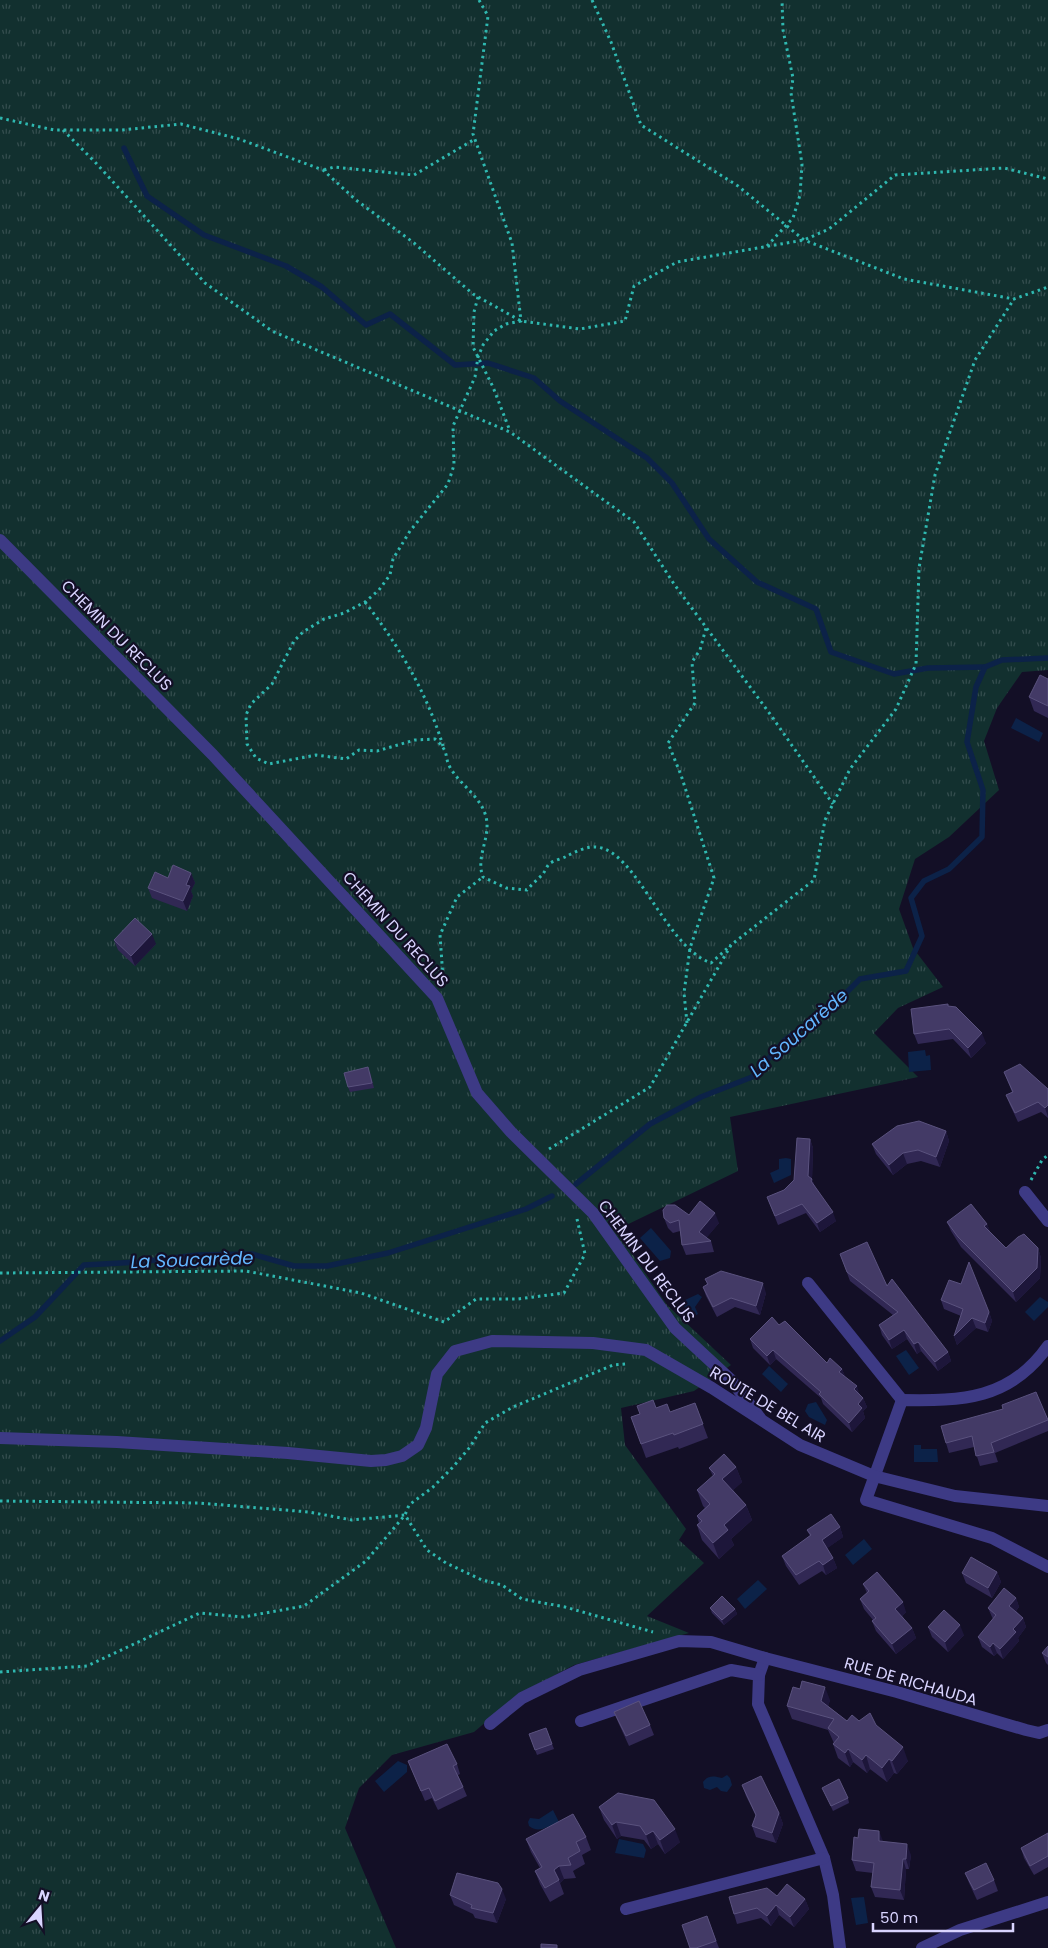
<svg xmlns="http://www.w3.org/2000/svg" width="1048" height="1948" font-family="Poppins,sans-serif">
	<defs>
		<pattern id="grass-tufts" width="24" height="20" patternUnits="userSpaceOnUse" patternTransform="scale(1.25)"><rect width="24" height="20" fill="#12302f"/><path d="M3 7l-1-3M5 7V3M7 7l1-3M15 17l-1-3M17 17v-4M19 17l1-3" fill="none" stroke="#344d4e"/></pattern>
	</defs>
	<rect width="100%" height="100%" fill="#130f26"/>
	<!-- grass -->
	<path fill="url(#grass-tufts)" d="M0,0h1048v670l-26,2 -25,36 -13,33 15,49 -50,47 -34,22 -16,50 14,39 30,39 -45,21 -24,25 44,44 -188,40 8,54 -122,59 51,75 64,60 -37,26 -73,17 4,37 61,84 -7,11 25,23 -57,53 42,17 -115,32 -55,29 -45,38 -82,23 -33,33 -14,40 51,120h-396z"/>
	<!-- water -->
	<g fill="#0c2248">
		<path d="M1016,718l27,15 -4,9 -28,-14z"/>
		<path d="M925,1050l1,6 4,-1 1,15 -22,2 -1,-20z"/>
		<path d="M786,1158l5,1v16l-17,8 -4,-10 9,-4v-10z"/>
		<path d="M651,1228l20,23 -1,7 -10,3 -20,-23z"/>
		<path d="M698,1294l4,3 -7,10 3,7 -6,4 -9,-13 2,-5z"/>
		<path d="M1040,1297l8,5v5l-14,14 -9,-9z"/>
		<path d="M906,1350l13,18 -10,7 -13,-19z"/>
		<path d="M769,1366l19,18 -7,8 -19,-18z"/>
		<path d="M816,1402l11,18 -2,5 -16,-8 -4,-6 3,-7z"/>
		<path d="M914,1445h7v4h16l1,13h-24z"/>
		<path d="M864,1539l8,10 -19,16 -8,-10z"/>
		<path d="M758,1580l9,9 -22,20 -8,-10z"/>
		<path d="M398,1761l9,4v7l-23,20 -9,-11z"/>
		<path d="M727,1775l3,3 2,7 -5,7 -6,-1 -4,-4 -7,3 -6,-2 -1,-6c5,-7 11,-6 19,-4z"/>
		<path d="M553,1810l6,12 -3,3c-11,1 -16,9 -27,1l-1,-4 2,-4 9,1z"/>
		<path d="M619,1839l24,5 3,6 -2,8 -29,-5z"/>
		<path d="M864,1897l4,26 -12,2 -5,-27z"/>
	</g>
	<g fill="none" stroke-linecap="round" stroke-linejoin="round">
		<!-- stream -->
		<g stroke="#0c2248" stroke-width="5.5">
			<path d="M124,148l23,48 57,39 82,31 36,21 44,38 24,-11 65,51 33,-2 46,15 26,23 87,57 25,25 37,56 48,43 59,27 15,43 63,22 34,-6 57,-1"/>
			<path d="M576,1184l74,-60 51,-27 51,-20 33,-37 49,-35 26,-26 46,-8 16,-35 -11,-38 13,-17 25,-12 33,-32 1,-47 -16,-48 9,-55 9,-20 17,-7 46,-2"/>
			<path d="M0,1341l35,-24 49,-52 55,-3 59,-7 54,-1 42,12h33l61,-13 138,-44 26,-13"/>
		</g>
		<!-- path -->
		<g stroke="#2fb8b0" stroke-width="3" stroke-dasharray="2.5 4" stroke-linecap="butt">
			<path d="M479,0l9,16 -15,118 39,109 9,78 -15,3 -12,7 -11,14 -5,12 -3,20 -22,49 1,39 -6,19 -38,47 -17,28 -3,16 -11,15 -14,12 -21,11 -20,6 -21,13 -9,9 -22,43 -21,20 -5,11 1,29 9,14 13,6 47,-9 30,4 13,-9 18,1 38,-11 20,-1c16,14 8,17 16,30 11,18 34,30 36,54 1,19 -11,36 -4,54l23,11 21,2c5,-6 11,-11 16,-16 2,-3 4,-8 6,-10 5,-4 13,-5 18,-8 8,-4 20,-10 29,-9 41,3 68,99 115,116l20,-18"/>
			<path d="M592,0l19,42 30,83 97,61 66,54 100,39 110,20 34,-12"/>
			<path d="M0,118l54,12h68l59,-6 58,15 84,31 33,30 58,43 59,51 48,27 59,8 45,-8 9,-35 43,-24 127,-22 25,-11 66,-54 109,-7 44,11"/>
			<path d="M63,130l32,32 110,121 67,48 238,101 124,90 40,62 96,130 63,90"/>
			<path d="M324,170l10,-3 80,8 61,-36"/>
			<path d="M767,246l26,-28 7,-23 2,-31 -11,-71 2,-15 -10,-48 -1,-30"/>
			<path d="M478,297l-4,15 -1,35 20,40 17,44"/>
			<path d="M365,602c34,44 62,91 78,144"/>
			<path d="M442,983l1,-5 -3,-43 17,-38 26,-20"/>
			<path d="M687,1023l-3,-30 6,-45 24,-70 -33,-103 -13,-32 27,-40 -3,-41 8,-12 6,-22"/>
			<path d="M549,1149l101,-62 81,-142 83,-65 11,-60 25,-51 46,-60 20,-45 3,-96 16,-93 40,-115 39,-61"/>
			<path d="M1031,1180l11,-20 6,-5"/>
			<path d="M0,1273l246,-2 115,22 83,29 32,-23h42l46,-6 21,-39 -8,-35"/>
			<path d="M0,1501l198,2 111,9 43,8 53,-5 22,35 19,13 36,17 20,5 20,14 43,8 88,25"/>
			<path d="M0,1672l87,-6 113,-53 43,4 61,-11 62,-45 39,-46 4,-10 24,-18 20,-20 17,-20 15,-24 28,-16 100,-42 13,-1"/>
		</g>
		<!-- minor -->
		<g stroke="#3d3a85" stroke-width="12">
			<path d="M0,540l213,215 224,243 40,95 34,39 82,81 82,115 56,52 29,38"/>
			<path d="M1025,1192l23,29"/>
			<path d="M808,1283l94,117"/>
			<path d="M1048,1346c-38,54 -86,55 -146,54l-36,100 126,38 56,29"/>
			<path d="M765,1658l-6,17 -1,29 66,154 9,37 7,53"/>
			<path d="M581,1721l150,-51 28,5"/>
			<path d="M490,1724l32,-26 57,-28 100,-29 32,1 54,16 132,34 129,38 13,3 9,-3"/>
			<path d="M626,1909l198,-51"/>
			<path d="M922,1948l38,-18 88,-28"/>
		</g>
		<!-- tertiary -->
		<path stroke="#3d3a85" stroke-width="12" d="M0,1438l117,4 171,11 83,8 15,-1 16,-4 16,-11 8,-17 11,-54 18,-23 37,-10 101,2 53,7 66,38 88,57 74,31 81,20 93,10"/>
	</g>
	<!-- wall -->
	<g fill="#312854">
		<path d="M1048,679v39l-14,-7 -5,-14z"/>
		<path d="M191,873l4,10 -4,8 2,5 -6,15 -35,-13 -4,-10 20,-10z"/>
		<path d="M114,940l42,4 -21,22 -17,-16z"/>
		<path d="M949,1006l37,37 -15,15 -18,-19 -35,5 -4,-10z"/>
		<path d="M370,1072l4,16 -24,4 -2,-5z"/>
		<path d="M1004,1072l44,17v29l-7,-6 -23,10 -8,-17 -4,-10 6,-3z"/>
		<path d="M946,1131l3,10 -9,26 -19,-6 -14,3 -14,11 -17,-21 -4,-10z"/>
		<path d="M810,1139l3,9 -1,31 3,8 21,34 -16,11 -14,-19 -28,12 -11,-28 17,-7 10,-10z"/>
		<path d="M689,1215l30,8 -13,15 5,3 3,11 -28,3 -4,-10 -2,-14 -7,2 -5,-5 -4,-10z"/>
		<path d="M947,1222l40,2 3,8 16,16h32l3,10 -1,20 -24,24 -55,-55 -10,-16z"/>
		<path d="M840,1254l47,32 61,66 3,9 -13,10 -17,-20 -4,3 -10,-15 -15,10 -10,-14 -3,-10 14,-10 -43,-34z"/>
		<path d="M705,1279l61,14 -6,22 -25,-8 -18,10 -11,-21 -3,-9 4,-3z"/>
		<path d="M941,1300l48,12 3,9 -4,11 -12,-4 -19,17 -3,-9 7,-20 -17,-7z"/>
		<path d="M779,1325l48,38 15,6 3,8 18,21 4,9 -4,4 2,7 -13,14 -29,-28 -2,-6 -45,-39 -6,6 -17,-17 -3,-9z"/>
		<path d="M1036,1392l12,29v10l-53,22 3,9 -18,4 -6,-19 -25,6 -3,-10 57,-34z"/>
		<path d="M695,1403l13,35 -29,11 -1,-2 -32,11 -15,-41 25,-9 14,4z"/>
		<path d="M736,1467l6,15 -9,8 13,15 6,15 -21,19 3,6 -15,14 -17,-19 -5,-15 2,-2 -2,-7 8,-8 -2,-2 -6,-16 16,-14 -4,-8z"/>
		<path d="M840,1527l3,10 -16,11 6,10 4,10 -11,7 -4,-4 -23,14 -13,-19 -4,-10 28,-20 -3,-6z"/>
		<path d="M997,1572l4,10 -9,16 -26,-15 -4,-10z"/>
		<path d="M863,1584l43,28 -4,4 10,12 4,10 -20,16 -20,-23 -4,-10 1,-1 -9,-11 -4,-10 7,-6z"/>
		<path d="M1016,1598l3,9 -3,4 7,7 3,9 -8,11 1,3 -16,18 -6,-6 -3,3 -12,-9 -4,-10 15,-18 -1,-2 -4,-9z"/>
		<path d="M710,1608l25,1 2,5 -13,11 -12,-12z"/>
		<path d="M928,1627l36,8 -16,17 -16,-15z"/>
		<path d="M1048,1646v19l-2,-2 -4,-10z"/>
		<path d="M830,1700l-2,6 19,15h12l17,4 32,36 -11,13 -3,-1 -7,9 -17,-13 -3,4 -14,-11 -3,5 -12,-9 -5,-14 1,-1 -1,-2 -5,-11 -36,-11 -5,-13z"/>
		<path d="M614,1712l36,13 4,10 -25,11 -11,-24z"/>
		<path d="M546,1728l8,21 -17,6 -8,-21z"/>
		<path d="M408,1761l49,3 3,10 -2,1 9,21 -29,14 -6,-12 -7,3z"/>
		<path d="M742,1785l37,28 4,11 -7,19 -20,-6 -4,-11 4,-10 -10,-20z"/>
		<path d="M822,1788l26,10 1,5 -16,8z"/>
		<path d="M599,1807l81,35 -15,12 -7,-10 -7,5 -7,-9 -23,-4 -4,3 -13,-19z"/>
		<path d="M1048,1833v34l-14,8 -10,-17 -3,-10z"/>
		<path d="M586,1837l5,13 -9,5 3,9 -12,7 3,7 -12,1 -4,4 4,11 -14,8 -10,-18 -5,-13 5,-3 -9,-16 -5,-13z"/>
		<path d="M883,1841v1l28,13 -2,14h-3l-2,31 -29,-3 -4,-10 2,-14 -17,-2 -4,-11z"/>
		<path d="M965,1873l29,7 4,11 -21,9 -8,-17z"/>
		<path d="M450,1895l56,4 -9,24 -22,-5 -2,-4 -19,-9z"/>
		<path d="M777,1896l28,3 4,10 -15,18 -15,-12 -8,11 -10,-8 -24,6 -3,-10z"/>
		<path d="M707,1916l12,32h-29z"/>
	</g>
	<!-- shaded-wall -->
	<g fill="#1d163a">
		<path d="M191,873l4,10 -4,8 2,5 -6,15 -4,-10 3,-16z"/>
		<path d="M152,934l4,10 -21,22 -4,-10z"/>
		<path d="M982,1033l4,10 -15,15 -3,-10z"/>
		<path d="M1048,1105v12l-3,-9z"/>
		<path d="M946,1131l3,10 -9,26 -4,-10z"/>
		<path d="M810,1139l3,9 -1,32 4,8 -4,-4 -4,-8z"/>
		<path d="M903,1153l4,11 -14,11 -4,-10z"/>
		<path d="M833,1212l3,9 -16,11 -3,-9z"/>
		<path d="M715,1213l4,10 -16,19 -4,-10z"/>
		<path d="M987,1224l4,10 -7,-8z"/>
		<path d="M1038,1248l3,10 -1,20 -24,24 -3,-10z"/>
		<path d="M763,1283l3,10 -6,22 -4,-9z"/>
		<path d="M989,1312l3,9 -4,11 -3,-9z"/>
		<path d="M972,1318l4,10 -19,17 -3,-9z"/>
		<path d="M904,1330l3,9 -15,10 -3,-9z"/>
		<path d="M918,1342l3,9 -4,3 -3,-10z"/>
		<path d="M773,1350l3,9 -6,6 -3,-9z"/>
		<path d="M948,1352l3,9 -13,10 -3,-9z"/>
		<path d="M842,1369l4,9 -7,-6z"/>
		<path d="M857,1386l3,10 -6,-7z"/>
		<path d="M863,1398l4,9 -4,4 2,7 -13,14 -3,-9 9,-19z"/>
		<path d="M736,1467l6,15 -14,13 -6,-16z"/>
		<path d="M746,1505l6,15 -21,19 3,6 -15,14 -6,-16 11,-18z"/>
		<path d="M840,1527l3,10 -18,13 -3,-10z"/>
		<path d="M833,1558l4,10 -11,7 -3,-10z"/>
		<path d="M997,1572l4,10 -9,16 -4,-10z"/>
		<path d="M1016,1598l3,9 -7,8 -3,-9z"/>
		<path d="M903,1602l3,10 -7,7 -4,-10z"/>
		<path d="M735,1609l2,5 -13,11 -2,-5z"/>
		<path d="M1023,1618l3,9 -8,11 1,3 -16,18 -3,-10 13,-20z"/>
		<path d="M960,1625l4,10 -16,17 -3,-10z"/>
		<path d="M912,1628l4,10 -20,16 -4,-10z"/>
		<path d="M993,1643l4,10 -3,3 -4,-9z"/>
		<path d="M825,1687l5,13 -4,14 -5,-13z"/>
		<path d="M903,1747l5,14 -11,13 -5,-13z"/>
		<path d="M848,1749l5,13 -3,5 -5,-14z"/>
		<path d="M866,1755l4,14 -3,4 -5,-13z"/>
		<path d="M889,1759l5,14 -7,9 -5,-14z"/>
		<path d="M779,1813l4,11 -7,19 -4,-10z"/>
		<path d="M616,1822l5,14 -4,3 -5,-14z"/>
		<path d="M675,1829l5,13 -15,12 -5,-14z"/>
		<path d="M653,1831l5,13 -7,5 -5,-14z"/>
		<path d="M879,1831l4,10v11l-4,-11z"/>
		<path d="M907,1844l4,11 -2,14 -3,-10z"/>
		<path d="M903,1859l3,10 -2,31 -4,-10z"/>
		<path d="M559,1866l5,13 -4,4 -6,-13z"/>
		<path d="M502,1889l4,10 -9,24 -4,-10z"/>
		<path d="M805,1899l4,10 -15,18 -4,-10z"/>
		<path d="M776,1905l3,10 -8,11 -4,-10z"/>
	</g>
	<!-- building -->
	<g fill="#433a66" stroke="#5a527e">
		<path d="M1040,675l8,4v27l-19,-9z"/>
		<path d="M173,865l18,8 -5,12 4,1 -7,15 -35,-13 7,-16 13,6z"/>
		<path d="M135,918l17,16 -21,22 -17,-16z"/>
		<path d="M948,1004v2l8,1 26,26 -14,15 -19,-19 -35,5 -3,-25z"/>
		<path d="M1020,1064l28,25v16l-3,3 -7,-6 -23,11 -9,-18 7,-3 -9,-20z"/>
		<path d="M368,1067l4,16 -24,4 -4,-14z"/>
		<path d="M919,1121l27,10 -10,26 -18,-7 -15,3 -14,12 -17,-21 25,-18z"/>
		<path d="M797,1138l13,1 -2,37 4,3 -1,2 22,31 -16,11 -15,-19 -27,12 -8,-19 17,-7 10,-10z"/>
		<path d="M700,1201l15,12 -16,19 12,9 -29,4 -3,-25 -9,3 -6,-5 -1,-8 4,-5h8l14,10z"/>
		<path d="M971,1204l16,20 -3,2 22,22 12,-11 6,-3 14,14 -1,20 -24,24 -55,-55 -11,-15z"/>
		<path d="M867,1242l20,44 5,-7 56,73 -13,10 -17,-20 -4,2 -10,-14 -15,10 -10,-15 19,-13 -51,-40 -7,-18z"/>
		<path d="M969,1262l20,50 -4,11 -13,-5 -18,18 9,-27 -22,-9 8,-20 12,4z"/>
		<path d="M721,1271l42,12 -7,23 -25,-8 -18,9 -10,-20 5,-3 -3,-5z"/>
		<path d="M772,1317l7,8 6,-4 42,42 3,-5 12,11 -3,3 18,14 -3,3 9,9 -5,6 4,4 -13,15 -30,-29 2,-2 -48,-42 -6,6 -17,-17z"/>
		<path d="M1036,1392l12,28 -57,23 3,9 -18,4 -4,-20 -26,7 -5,-17 62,-17 -1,-4z"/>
		<path d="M653,1400l3,8 11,-4 3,8 25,-9 8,21 -29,11 -1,-2 -32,11 -10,-27 9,-3 -3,-8z"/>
		<path d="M724,1454l12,13 -14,12 24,26 -22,20 4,5 -15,13 -16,-18 5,-4 -5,-5 13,-12 -13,-14 18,-16 -6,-6z"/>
		<path d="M831,1514l9,13 -18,13 11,18 -10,7 -4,-4 -23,14 -14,-19 29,-21 -4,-5z"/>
		<path d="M971,1557l26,15 -9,16 -26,-15z"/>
		<path d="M877,1572l26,30 -8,7 17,19 -20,16 -20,-23 4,-3 -16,-19 9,-8 -6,-7z"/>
		<path d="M1004,1588l12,10 -7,8 14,12 -10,11 3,3 -16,17 -7,-6 -3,4 -12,-10 18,-22 -8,-7z"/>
		<path d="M722,1596l13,13 -13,11 -12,-12z"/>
		<path d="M944,1610l16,15 -15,17 -17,-15z"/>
		<path d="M1048,1646v11l-6,-4z"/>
		<path d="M802,1681l23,6 -4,14 26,20 5,-6 7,6 11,-8 6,12 27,22 -11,14 -3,-2 -7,9 -16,-13 -4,5 -14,-11 -3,4 -12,-9 6,-7 -11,-9 6,-9 -47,-13 6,-19 7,2z"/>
		<path d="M639,1701l11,24 -24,11 -12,-24z"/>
		<path d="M546,1728l6,16 -17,6 -6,-16z"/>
		<path d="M447,1744l10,20 -4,2 10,21 -28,14 -6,-13 -8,3 -13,-30z"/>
		<path d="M761,1776l18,37 -7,20 -20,-7 4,-11 -14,-30z"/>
		<path d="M839,1779l9,19 -17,8 -9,-18z"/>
		<path d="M618,1793l36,7 21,29 -15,11 -7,-9 -7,4 -6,-9 -24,-4 -4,3 -13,-18z"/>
		<path d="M573,1814l13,23 -10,5 4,9 -12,7 3,7 -12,1 -5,4 5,10 -14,8 -10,-17 7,-4 -16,-28z"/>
		<path d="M859,1829l20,2v10l28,3 -1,15h-3l-3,31 -29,-3 3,-24 -22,-3 2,-23 4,1z"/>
		<path d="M1048,1833v23l-18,10 -9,-18z"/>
		<path d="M986,1863l8,17 -20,10 -9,-17z"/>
		<path d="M457,1873l41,10 4,6 -9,24 -22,-5 1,-3 -22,-10z"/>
		<path d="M787,1884l18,15 -15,18 -14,-12 -9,11 -10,-8 -23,6 -5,-17 38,-9 10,8z"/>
		<path d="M707,1916l9,25 -20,7h-6l-8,-23z"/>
		<path d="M541,1944l16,1v3h-16z"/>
	</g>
	<g text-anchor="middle" stroke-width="4.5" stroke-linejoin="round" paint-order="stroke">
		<!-- street labels -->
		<g font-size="16" fill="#d9d4ff" stroke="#130f26">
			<text transform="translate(117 635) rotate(45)" y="6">CHEMIN DU RECLUS</text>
			<text transform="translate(396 929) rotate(48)" y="6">CHEMIN DU RECLUS</text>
			<text transform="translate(647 1261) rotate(53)" y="6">CHEMIN DU RECLUS</text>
			<text transform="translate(768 1404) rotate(31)" y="6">ROUTE DE BEL AIR</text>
			<text transform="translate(911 1681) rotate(16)" y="6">RUE DE RICHAUDA</text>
		</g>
		<!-- water labels -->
		<g font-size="18" font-style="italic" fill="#62b6ff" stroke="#130f26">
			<text transform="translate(799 1033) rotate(-41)" y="6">La Soucarède</text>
			<text transform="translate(192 1260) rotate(-2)" y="6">La Soucarède</text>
		</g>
	</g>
	<!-- north arrow -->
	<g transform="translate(40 1908) rotate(18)" stroke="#130f26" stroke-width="4" paint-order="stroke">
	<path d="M0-4L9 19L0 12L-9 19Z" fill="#d9d4ff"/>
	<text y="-8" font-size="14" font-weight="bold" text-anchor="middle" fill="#d9d4ff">N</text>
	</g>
	<!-- scale -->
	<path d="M873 1923v8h140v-8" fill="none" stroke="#d9d4ff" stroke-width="2.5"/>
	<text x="880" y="1923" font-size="15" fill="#d9d4ff" stroke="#130f26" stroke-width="4" paint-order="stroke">50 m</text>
</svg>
